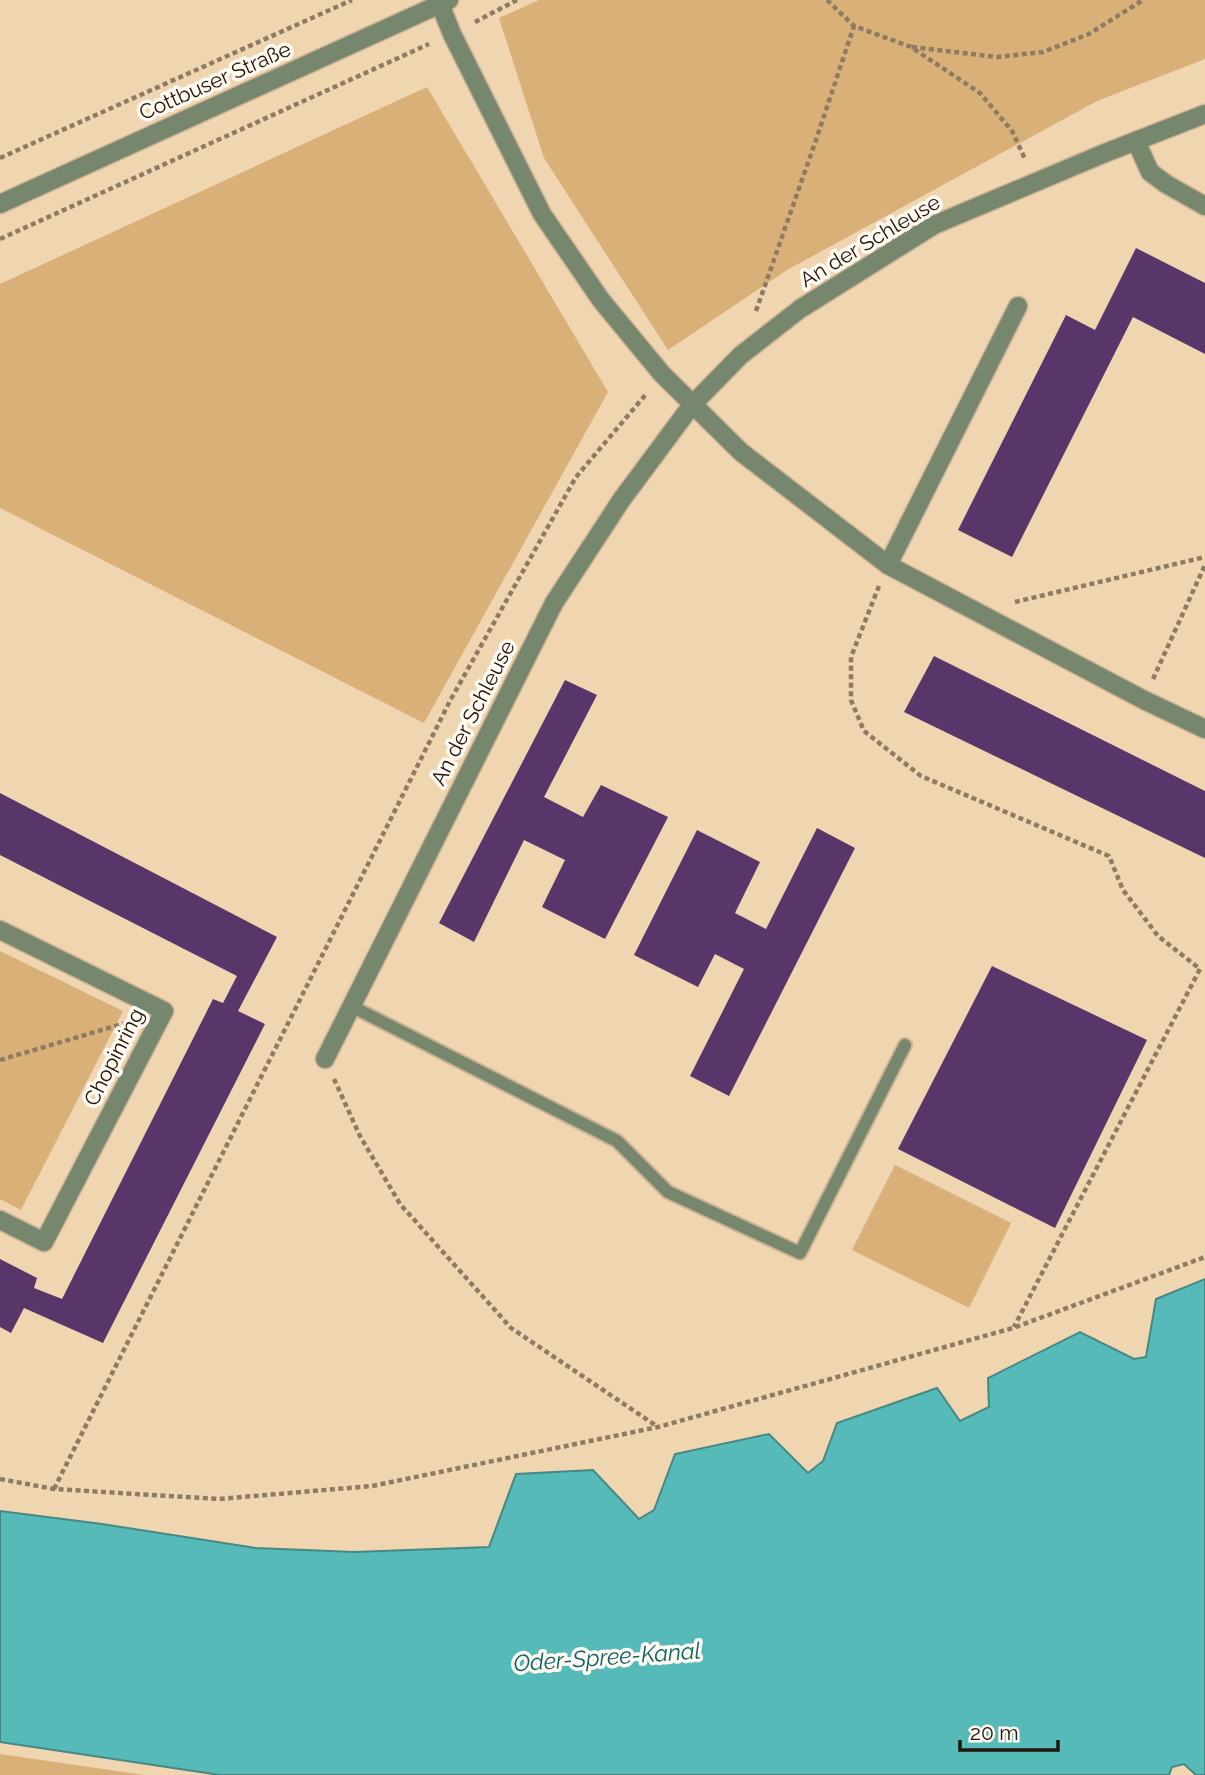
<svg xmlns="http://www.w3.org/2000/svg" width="1205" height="1775" font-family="Raleway,sans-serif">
	<rect width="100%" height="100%" fill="#f0d5b1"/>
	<!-- green -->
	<g fill="#d9b078">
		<path d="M539,0h666v59l-108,42 -310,169 -119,80 -124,-192 -45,-140z"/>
		<path d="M427,87l181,305 -184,331 -424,-215v-224z"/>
		<path d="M0,951l123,60 -102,199 -21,-11z"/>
		<path d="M895,1165l116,58 -42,85 -117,-58z"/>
		<path d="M0,1754l144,21h-144z"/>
	</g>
	<!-- water -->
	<path fill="#56bab9" stroke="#468884" stroke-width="2" d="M1205,1279v496h-9l-12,-11 -12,3 -3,8h-949l-220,-33v-231l102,13 154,24 98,4 135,-5 27,-73 77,-4 46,49 15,-9 21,-56 94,-20 39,39 15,-12 14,-38 100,-35 23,33 29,-14 -1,-29 92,-46 54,27 12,-2 10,-58z"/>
	<!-- building -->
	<g fill="#593669">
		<path d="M1136,248l69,35v71l-72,-37 -121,240 -54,-27 108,-215 29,15z"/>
		<path d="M934,656l271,135v67l-301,-146z"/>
		<path d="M565,680l32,15 -53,102 39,20 18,-32 67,32 -63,122 -63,-32 23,-47 -41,-20 -50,102 -35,-19z"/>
		<path d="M0,793l277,144 -39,74 27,13 -162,319 -79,-35 -13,25 -11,-6v-68l37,19 -3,10 28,11 151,-300 10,4 14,-27 -237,-121z"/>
		<path d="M817,828l38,20 -126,248 -39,-20 54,-107 -29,-15 -17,33 -64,-32 63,-125 63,32 -25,51 31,16z"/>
		<path d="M992,966l155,74 -92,188 -157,-79z"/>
	</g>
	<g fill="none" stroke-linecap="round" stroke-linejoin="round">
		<defs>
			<path id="service" d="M351,1006l266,135 51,51 132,61 105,-208"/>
			<g id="minor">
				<path d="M440,4l12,30 90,180 59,86 61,74 79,78 147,113 256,135 61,29"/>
				<path d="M1136,141l14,31 16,12 39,22"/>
				<path d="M888,565l130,-259"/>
				<path d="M0,930l164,81 -120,231 -44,-22"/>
				<path d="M325,1059l229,-456 68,-104 70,-94 49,-50 59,-46 134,-84 171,-72 100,-39"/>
			</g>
			<path id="tertiary" d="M0,204l449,-204"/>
		</defs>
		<!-- service casing -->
		<use href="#service" stroke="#cab293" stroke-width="16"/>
		<!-- minor casing -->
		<use href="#minor" stroke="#cab293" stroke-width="21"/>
		<!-- tertiary casing -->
		<use href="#tertiary" stroke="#cab293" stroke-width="21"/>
		<!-- path -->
		<g stroke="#8e7b62" stroke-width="4.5" stroke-dasharray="5 3.5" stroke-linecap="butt">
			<path d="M827,0l27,26 57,21 69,46 32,38 13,28"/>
			<path d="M475,22l42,-22"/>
			<path d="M912,47l85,10 46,-5 46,-18 54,-34"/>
			<path d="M0,158l352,-158"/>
			<path d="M0,239l429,-195"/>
			<path d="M756,311l61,-174 37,-111"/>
			<path d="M879,586l-28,71v43l13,31 57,45 188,80 14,34 35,46 42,33 -186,358"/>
			<path d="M1015,602l190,-45"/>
			<path d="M1153,679l52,-114"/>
			<path d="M0,1060l129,-38"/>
			<path d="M334,1079l26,57 40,68 111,124 147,99"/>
			<path d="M0,1479l54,10 165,10 153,-13 286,-59 355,-99 192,-71"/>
			<path d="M54,1489l397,-790 125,-222 71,-84"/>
		</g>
		<!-- service -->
		<use href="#service" stroke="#77876e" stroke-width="12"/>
		<!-- minor -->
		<use href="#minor" stroke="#77876e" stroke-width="18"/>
		<!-- tertiary -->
		<use href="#tertiary" stroke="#77876e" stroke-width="18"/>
	</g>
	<g text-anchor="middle" stroke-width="7" stroke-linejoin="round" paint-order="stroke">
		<!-- street labels -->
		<g font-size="21" fill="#1f1508" stroke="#fff9f2">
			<text transform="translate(215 81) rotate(-24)" y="7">Cottbuser Straße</text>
			<text transform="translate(870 241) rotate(-31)" y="7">An der Schleuse</text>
			<text transform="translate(473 713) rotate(-63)" y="7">An der Schleuse</text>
			<text transform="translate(114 1057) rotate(-63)" y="7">Chopinring</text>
		</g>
		<!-- water labels -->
		<g font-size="23" font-style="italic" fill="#0a6261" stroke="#fff9f2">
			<text transform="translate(607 1657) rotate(-4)" y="8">Oder-Spree-Kanal</text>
		</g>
	</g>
	<!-- scale -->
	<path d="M960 1740v10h98v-10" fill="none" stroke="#1f1508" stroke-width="3.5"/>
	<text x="970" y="1740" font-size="21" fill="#1f1508" stroke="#fff9f2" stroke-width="5" paint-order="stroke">20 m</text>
</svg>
